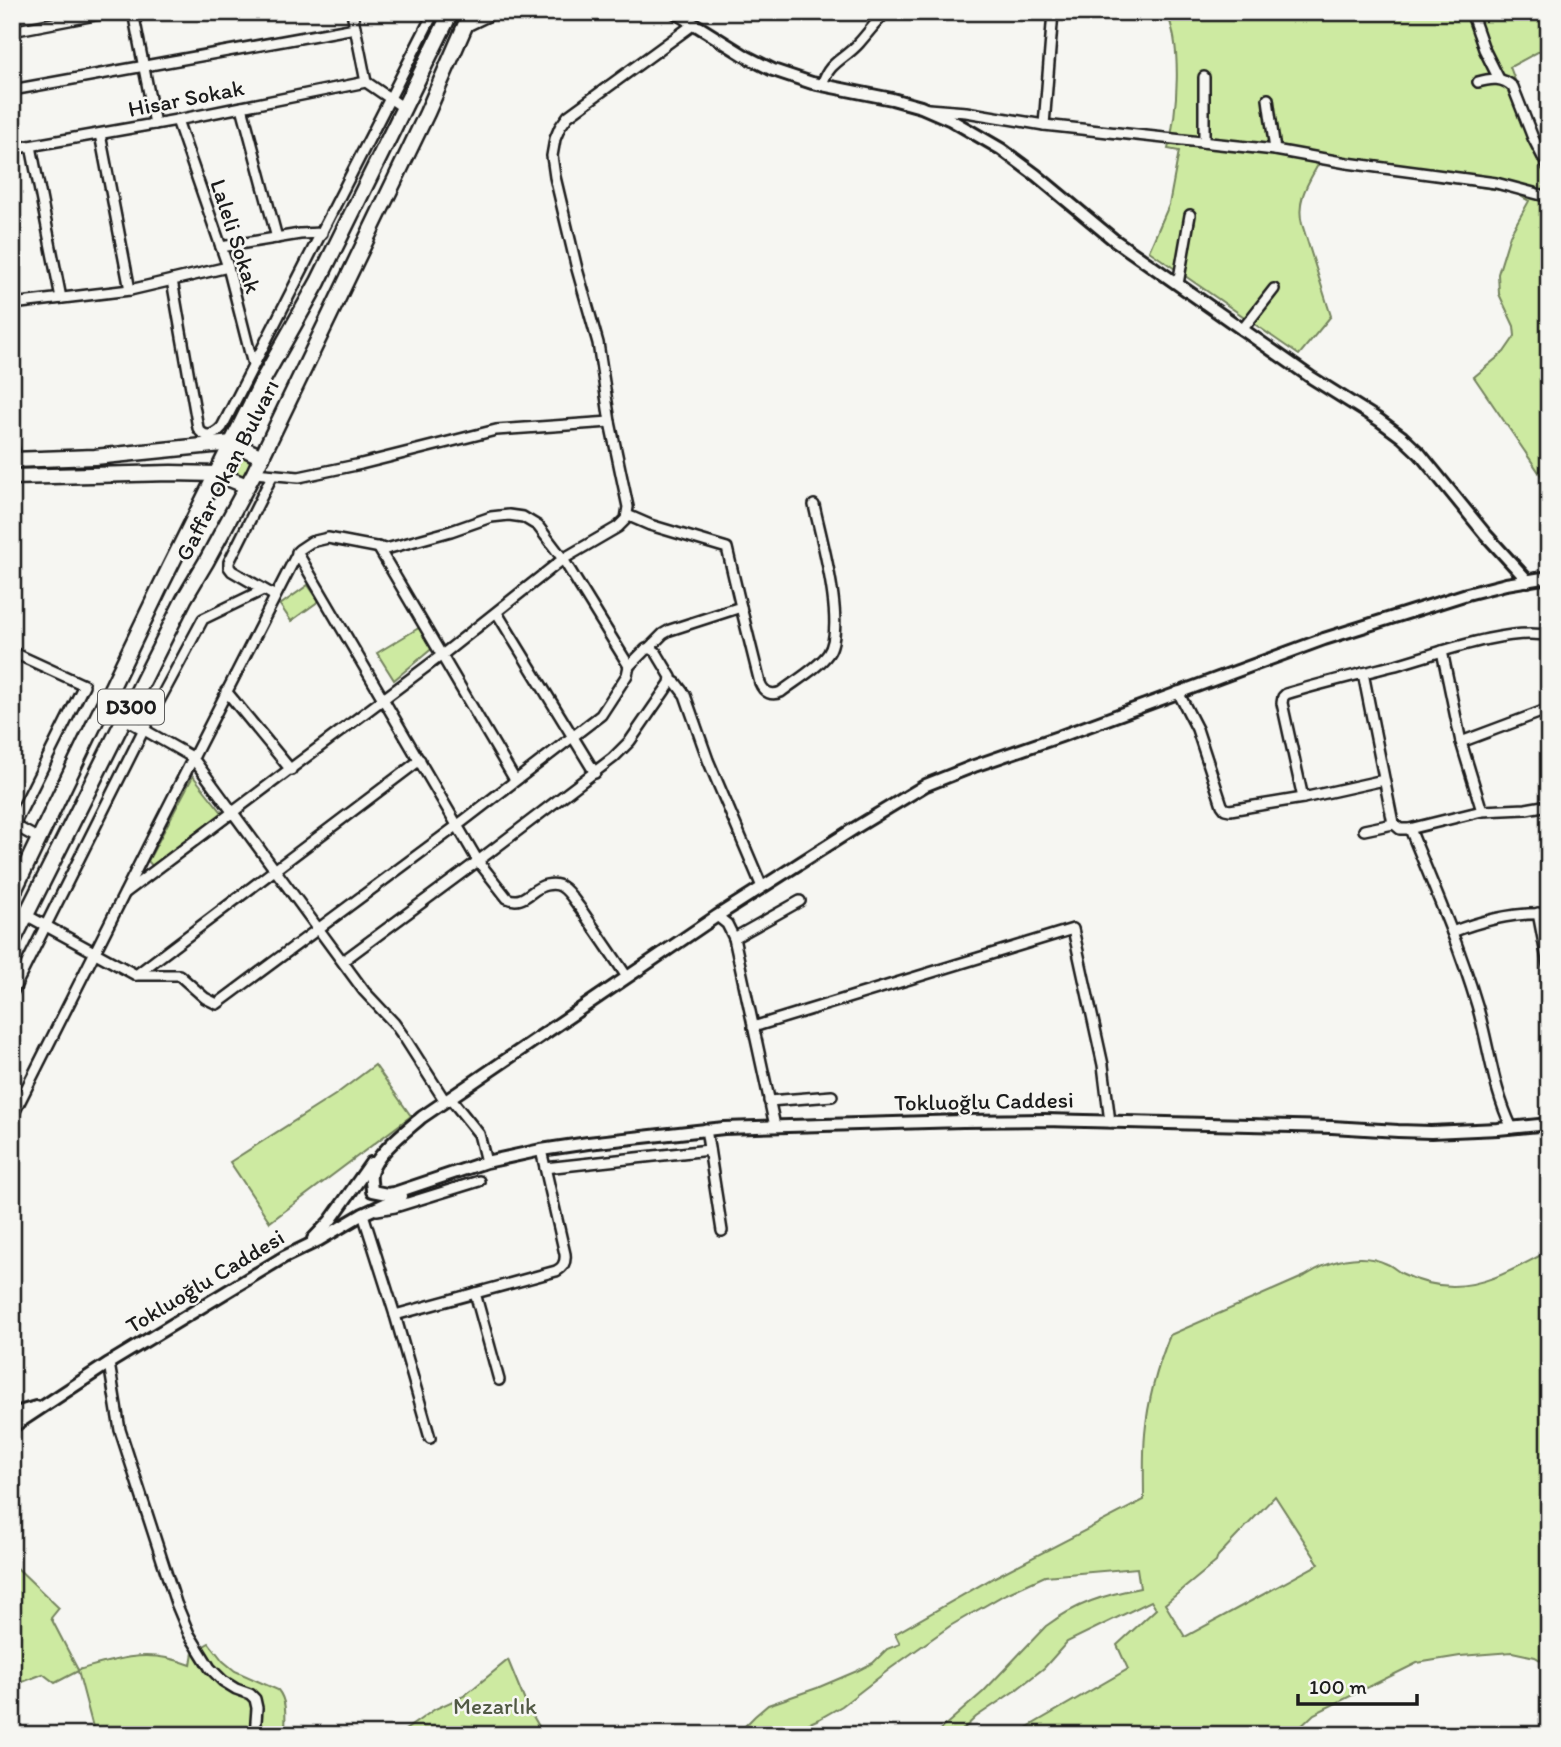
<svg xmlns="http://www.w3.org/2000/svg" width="1561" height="1747" font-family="Itim,sans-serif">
	<rect width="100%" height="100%" fill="#f6f6f2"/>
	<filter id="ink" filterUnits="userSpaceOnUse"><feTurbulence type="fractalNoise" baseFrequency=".0143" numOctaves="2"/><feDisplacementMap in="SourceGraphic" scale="14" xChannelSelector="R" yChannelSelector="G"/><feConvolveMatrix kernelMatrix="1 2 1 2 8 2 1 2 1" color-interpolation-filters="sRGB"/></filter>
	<g filter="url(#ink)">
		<!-- green -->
		<g fill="#cdeaa1" stroke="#74835e" stroke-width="2" fill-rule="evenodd">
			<path d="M1166,12h383v34l-39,21 27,71 12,23v326l-75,-110 30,-25 11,-16 -1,-10 -15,-32 -1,-20 12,-39 19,-34 -16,-9 -194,-29c-11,20 -23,37 -17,61l29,92 -32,39 -150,-104 20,-46 10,-54 -11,-2c9,-35 15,-104 -2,-137z"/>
			<path d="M237,456h7l8,8 -6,15 -16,-4 -1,-12z"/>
			<path d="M308,585l11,16 -28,20 -11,-16z"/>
			<path d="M427,623l13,19 -46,38 -17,-27z"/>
			<path d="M193,776l31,39 -71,52 -5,-6z"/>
			<path d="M375,1065l36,51 -141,106 -40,-60 105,-67z"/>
			<path d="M1549,1251v414l-14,-8 -23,-5 -52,4 -43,7 -103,51 -22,21h-278l114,-66 -11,-24 39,-36 -5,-8 -84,41 -23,26 -28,22 -40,27 -19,18h-23l49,-43 63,-66c31,-23 58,-31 94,-38l-3,-20 -92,8 -43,20 -52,30 -59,42 -49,38 -23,13 -36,16h-47l19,-19 13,-11 49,-17 40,-17 16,-8 14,-14 13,-5 -5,-10 98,-56 151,-78c0,-22 -1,-44 1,-66 3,-34 12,-67 25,-99l135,-59c23,-15 56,-25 82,-12 5,2 9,6 14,9 16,8 34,13 52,13 35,0 66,-20 96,-35zM1275,1496l44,68 -134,73 -20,-33 51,-42 2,-6z"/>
			<path d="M12,1563l47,45 -8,10 27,52c43,-12 69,-22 113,-5l2,-13 16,-9 14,18 12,10 43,19c10,12 7,30 7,45h-190l-17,-64 -23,12 -12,-9 -31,12z"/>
			<path d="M508,1660l18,44 18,31h-146l37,-26 29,-13z"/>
		</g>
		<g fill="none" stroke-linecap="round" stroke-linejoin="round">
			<defs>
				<g id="minor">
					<path d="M133,12l22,112"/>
					<path d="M352,12l14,70 38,26"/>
					<path d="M1471,12l13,37 15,30"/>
					<path d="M465,27l23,-11 2,-4"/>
					<path d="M12,31l99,-19"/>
					<path d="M1204,77v65"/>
					<path d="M1478,82c13,-4 25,-5 35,5l20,51 16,31"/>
					<path d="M822,85c7,-24 22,-25 37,-42 9,-10 17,-21 27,-31"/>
					<path d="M12,90l343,-62"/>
					<path d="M1268,99l7,51"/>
					<path d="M242,107l35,131"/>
					<path d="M928,109l38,3 78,13 231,25 72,13 149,20 53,14"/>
					<path d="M177,120l51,147 25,98"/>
					<path d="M1044,125l9,-113"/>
					<path d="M100,134l30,156"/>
					<path d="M31,146l30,152"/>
					<path d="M12,149l165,-29 189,-38"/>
					<path d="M221,247l79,-13 22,-1"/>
					<path d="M172,280l26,148c6,11 16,8 24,-1l212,-415"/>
					<path d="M1178,284l12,-69"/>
					<path d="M12,304l118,-14 98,-23"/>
					<path d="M1242,330l32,-41"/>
					<path d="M12,442l4,17"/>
					<path d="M254,473l45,4 62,-13 135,-34 114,-8"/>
					<path d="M272,476l-43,86v5l3,4 43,25"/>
					<path d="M627,515l23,10 77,23 14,59 -71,23 -7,4 -14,14"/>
					<path d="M378,547l137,233"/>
					<path d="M297,552l181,309 -135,100"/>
					<path d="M741,607l19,76c4,10 12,13 21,9 14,-11 37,-24 47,-38 19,-27 -7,-116 -14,-149"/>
					<path d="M497,613l98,160"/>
					<path d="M1442,651l19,91 21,69"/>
					<path d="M12,652l72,33 -72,144"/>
					<path d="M1363,673l30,150 7,6h9l73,-18 44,-2 23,-4"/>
					<path d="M671,680l5,3 9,12 23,65 54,127"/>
					<path d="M226,691l65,79"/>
					<path d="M1178,692l19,37 25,76 3,4 5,1 73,-12 81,-18"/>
					<path d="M125,719l67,38 172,234 30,32 12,17 39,61"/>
					<path d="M1461,742l88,-33"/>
					<path d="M1303,798l-21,-95 1,-6 3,-3c36,-11 74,-20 110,-29 39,-11 114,-39 153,-29"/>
					<path d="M12,824l27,15"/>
					<path d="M1410,829c24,58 49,116 67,176 12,41 16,84 35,123"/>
					<path d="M1364,830l29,-6"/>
					<path d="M125,893l317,-238 121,-96 55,-32 8,-8 2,-12 -18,-85 -12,-79 -21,-74 -22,-92 -3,-21 3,-17 5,-12 8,-11 126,-92"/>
					<path d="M1538,913l11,57"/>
					<path d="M717,916l10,8 7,14 41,188"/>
					<path d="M1452,932c31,-12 63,-20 97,-18"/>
					<path d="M734,938l66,-37"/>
					<path d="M136,975l284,-215"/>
					<path d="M627,977c-15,-23 -31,-46 -47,-69 -5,-6 -11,-17 -18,-21 -4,-3 -11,-3 -16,-2 -15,3 -22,21 -39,13l-29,-37 135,-103 17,-17 40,-58 1,-6 -15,-25 -4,-3h-6l-17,17"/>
					<path d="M12,993l132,-264 59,-110 60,-29"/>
					<path d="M753,1027l320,-98 30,136 7,57"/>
					<path d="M450,1098l29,36 7,28"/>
					<path d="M769,1101l63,-5"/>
					<path d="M12,1117c95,-189 190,-379 287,-567l12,-8 17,-4 58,11 65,-18 40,-14 18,-2 14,2 15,9 25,33 66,107 -2,9 -26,40 -143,110 -241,179 -12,-6 -26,-23h-43l-110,-60"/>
					<path d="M706,1129l16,102"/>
					<path d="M545,1168l164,-18"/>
					<path d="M377,1210l18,-3 84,-26"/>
					<path d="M363,1214l32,101 35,123"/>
					<path d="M475,1293l24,87"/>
					<path d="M395,1315l161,-44c7,-3 10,-9 9,-17l-24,-104"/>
					<path d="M109,1363l11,67 56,173 13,31 21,34 13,13 13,8 14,5 5,5 2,9 -2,27"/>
				</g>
				<g id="tertiary">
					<path d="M675,12l72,45 26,13 39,13 80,16 29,8 30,13 50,29 35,26 77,64 199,139 67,42 23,17 18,17 66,81 42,46"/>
					<path d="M1549,577l-43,7 -39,10 -143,45 -263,97 -87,30 -48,19 -71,43 -138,88 -295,201c-15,13 -47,37 -51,57 -1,6 1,12 1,17l15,3 7,-1 92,-31 55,-12 47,-7 136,-15 239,-7 81,-1 288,7 66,4 33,1 67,-3 51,-5"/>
					<path d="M313,1239l17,-18 41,-58"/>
					<path d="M12,1414l24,-7"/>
					<path d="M12,1427l97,-64 175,-106 35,-17 44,-26 39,-18"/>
				</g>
				<g id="trunk">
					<path d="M12,460l83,-3 137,-14 30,14"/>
					<path d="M12,477l159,-4 46,1 30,12"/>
					<path d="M12,895l149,-310 82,-165 21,-42 54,-96 133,-270"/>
					<path d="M12,943l172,-344 22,-37 48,-89 173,-360 44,-101"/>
				</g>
			</defs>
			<!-- minor casing -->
			<use href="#minor" stroke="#1c1c1c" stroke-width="14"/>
			<!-- tertiary casing -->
			<use href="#tertiary" stroke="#1c1c1c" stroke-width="16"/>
			<!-- trunk casing -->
			<use href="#trunk" stroke="#1c1c1c" stroke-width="19"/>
			<!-- minor -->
			<use href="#minor" stroke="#f6f6f2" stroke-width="9"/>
			<!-- tertiary -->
			<use href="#tertiary" stroke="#f6f6f2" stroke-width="10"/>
			<!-- trunk -->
			<use href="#trunk" stroke="#f6f6f2" stroke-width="14"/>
		</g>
	</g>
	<g text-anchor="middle" stroke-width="5" stroke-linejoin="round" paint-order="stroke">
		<!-- shield labels -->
		<rect fill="#f6f6f2" stroke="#5d5d5c" stroke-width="2" x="98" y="689.5" width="66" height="35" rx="5"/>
		<g font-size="21" font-weight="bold" fill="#1c1c1c">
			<text x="131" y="714">D300</text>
		</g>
		<!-- street labels -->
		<g font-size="23" fill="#1c1c1c" stroke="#f6f6f2">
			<text transform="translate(186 98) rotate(-11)" y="8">Hisar Sokak</text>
			<text transform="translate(236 236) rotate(72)" y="8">Laleli Sokak</text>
			<text transform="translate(227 470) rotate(-63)" y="8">Gaffar Okan Bulvarı</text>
			<text transform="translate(984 1101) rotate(-1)" y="8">Tokluoğlu Caddesi</text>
			<text transform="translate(205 1281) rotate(-31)" y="8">Tokluoğlu Caddesi</text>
		</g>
		<!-- park labels -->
		<g font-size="23" fill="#515a44" stroke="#f6f6f2">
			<text x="495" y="1714">Mezarlık</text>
		</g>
	</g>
	<!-- margin -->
	<rect width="1561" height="1747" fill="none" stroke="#f6f6f2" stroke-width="42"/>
	<rect x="21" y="21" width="1519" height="1705" fill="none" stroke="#1c1c1c" stroke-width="2.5" filter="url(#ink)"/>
	<!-- scale -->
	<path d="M1298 1694v10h119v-10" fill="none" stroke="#1c1c1c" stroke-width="3.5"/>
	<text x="1309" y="1694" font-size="21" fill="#1c1c1c" stroke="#f6f6f2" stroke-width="5" paint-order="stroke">100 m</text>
</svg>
